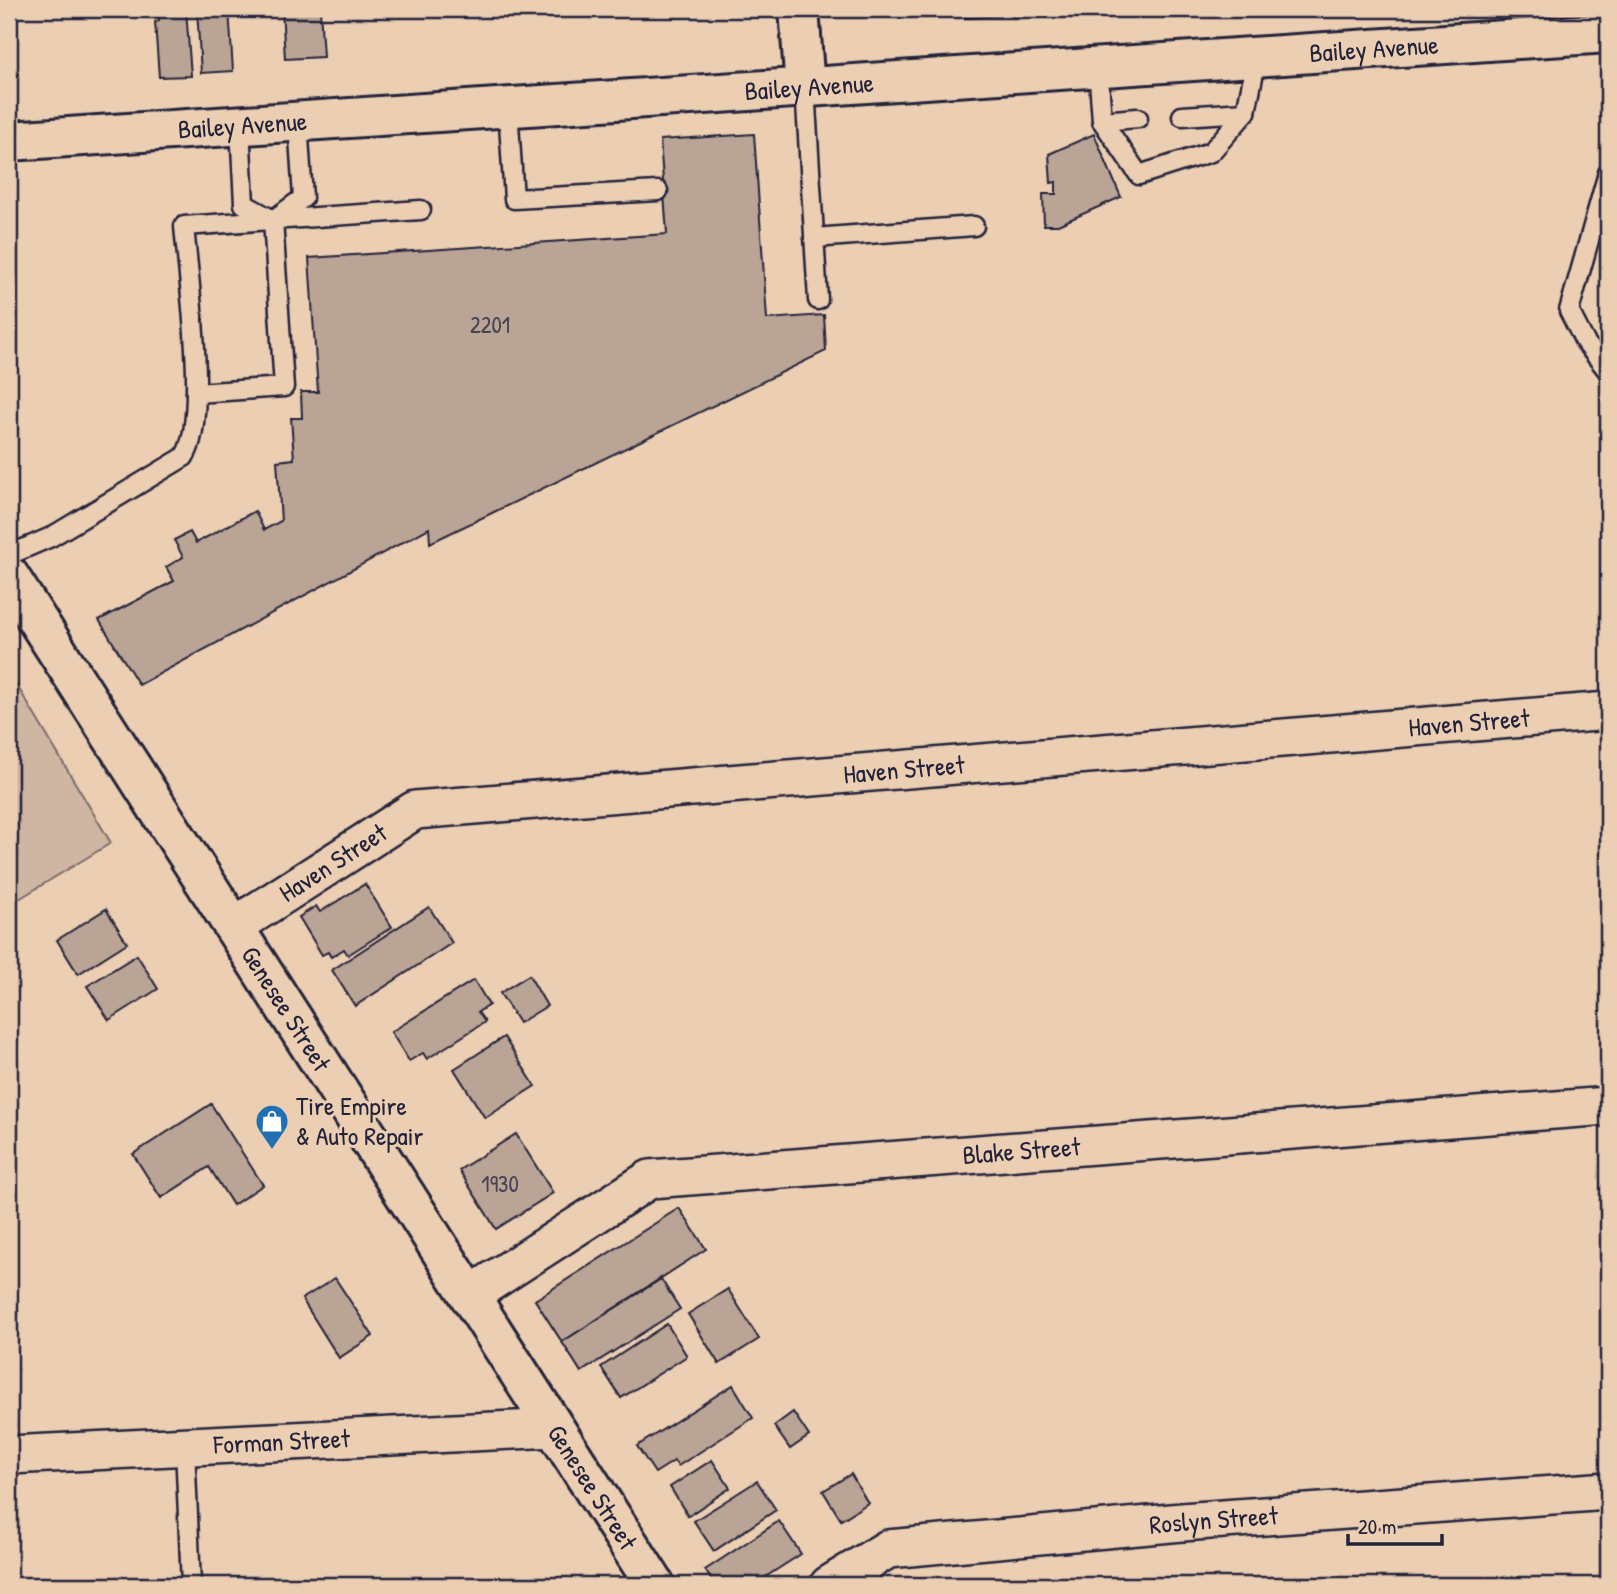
<svg xmlns="http://www.w3.org/2000/svg" width="1617" height="1594" font-family="'Patrick Hand',sans-serif">
	<rect width="100%" height="100%" fill="#eccfb3"/>
	<filter id="ink" filterUnits="userSpaceOnUse"><feTurbulence type="fractalNoise" baseFrequency=".0143" numOctaves="2"/><feDisplacementMap in="SourceGraphic" scale="14" xChannelSelector="R" yChannelSelector="G"/><feConvolveMatrix kernelMatrix="1 2 1 2 8 2 1 2 1" color-interpolation-filters="sRGB"/></filter>
	<g filter="url(#ink)">
		<!-- green -->
		<path fill="#cfb6a2" stroke="#786c6e" stroke-width="2" d="M9,672l102,171 -102,62z"/>
		<!-- building -->
		<g fill="#baa495" stroke="#22223b" stroke-width="2">
			<path d="M159,9h27l5,67 -32,1 -4,-55 4,-1z"/>
			<path d="M197,9h32l4,62 -32,2z"/>
			<path d="M282,9h38l3,48 -38,2z"/>
			<path d="M964,9h36v7l-35,2z"/>
			<path d="M1011,9h36v5l-35,3z"/>
			<path d="M1102,9h30l1,5 -31,2z"/>
			<path d="M754,134l13,185 57,-4 2,36 -396,192 -1,-15 -290,157 -40,-65 75,-39 -8,-14 17,-10 -9,-17 16,-8 6,11 59,-32 9,19 17,-9 -4,-60 17,-2 -3,-41h11l-1,-26h17l-9,-134 358,-24 -7,-94z"/>
			<path d="M1094,134l27,63 -63,28h-14l-1,-31h13v-12l-5,1 -2,-29z"/>
			<path d="M365,884l27,43 -44,28 -4,-6 -13,8 -3,-5 -6,3 -23,-38 17,-11 4,6z"/>
			<path d="M429,907l23,36 -97,63 -23,-36z"/>
			<path d="M106,909l21,34 -49,31 -21,-34z"/>
			<path d="M137,955l21,34 -49,31 -22,-34z"/>
			<path d="M529,975l18,31 -28,17 -19,-30z"/>
			<path d="M474,980l15,25 -11,7 7,10 -58,37 -4,-6 -14,8 -18,-29z"/>
			<path d="M504,1037l31,49 -50,32 -31,-49z"/>
			<path d="M211,1104l52,81 -30,20 -24,-38 -48,31 -28,-44z"/>
			<path d="M516,1134l37,59 -57,36 -37,-59z"/>
			<path d="M679,1208l27,41 -144,93 -27,-42z"/>
			<path d="M335,1278l38,58 -34,22 -37,-59z"/>
			<path d="M661,1279l19,30 -99,63 -19,-30z"/>
			<path d="M728,1289l31,50 -40,25 -31,-50z"/>
			<path d="M667,1324l20,32 -66,42 -20,-31z"/>
			<path d="M733,1385l20,33 -75,48 -4,-5 -19,12 -18,-27z"/>
			<path d="M793,1412l16,24 -19,13 -16,-23z"/>
			<path d="M712,1460l18,28 -42,28 -18,-29z"/>
			<path d="M851,1474l17,29 -27,17 -18,-29z"/>
			<path d="M757,1481l19,29 -62,41 -20,-30z"/>
			<path d="M779,1521l22,33 -48,31h-38l-10,-15z"/>
		</g>
		<g fill="none" stroke-linecap="round" stroke-linejoin="round">
			<defs>
				<g id="service">
					<path d="M1098,67l4,54 37,54 72,-23 35,-40 11,-55"/>
					<path d="M805,88l13,212"/>
					<path d="M508,108l6,91 144,-8"/>
					<path d="M1182,116l64,-4"/>
					<path d="M1102,121l36,-3"/>
					<path d="M240,126l4,78 29,16"/>
					<path d="M1608,173l-39,138 16,31 23,29"/>
					<path d="M273,220l30,-22 -5,-76"/>
					<path d="M814,238l160,-12"/>
					<path d="M196,393l88,-6 -11,-167"/>
					<path d="M9,555l42,-18 133,-80c25,-35 4,-183 0,-231l237,-16"/>
					<path d="M185,1447l6,138"/>
				</g>
				<g id="minor">
					<path id="s1" d="M233,927l182,-117 1193,-99"/>
					<path id="s2" d="M469,1296l181,-117 958,-73"/>
					<path id="s3" d="M9,1455l545,-27"/>
					<path id="s4" d="M829,1585l59,-36 294,-27 426,-31"/>
				</g>
				<path id="tertiary" d="M799,9l6,79"/>
				<g id="secondary">
					<path id="s5" d="M9,576l646,1009"/>
				</g>
				<g id="primary">
					<path id="s6" d="M9,141l1599,-108"/>
				</g>
			</defs>
			<!-- service casing -->
			<use href="#service" stroke="#22223b" stroke-width="23"/>
			<!-- minor casing -->
			<use href="#minor" stroke="#22223b" stroke-width="42"/>
			<!-- tertiary casing -->
			<use href="#tertiary" stroke="#22223b" stroke-width="44"/>
			<!-- secondary casing -->
			<use href="#secondary" stroke="#22223b" stroke-width="44"/>
			<!-- primary casing -->
			<use href="#primary" stroke="#22223b" stroke-width="44"/>
			<!-- service -->
			<use href="#service" stroke="#eccfb3" stroke-width="18"/>
			<!-- minor -->
			<use href="#minor" stroke="#eccfb3" stroke-width="37"/>
			<!-- tertiary -->
			<use href="#tertiary" stroke="#eccfb3" stroke-width="38"/>
			<!-- secondary -->
			<use href="#secondary" stroke="#eccfb3" stroke-width="38"/>
			<!-- primary -->
			<use href="#primary" stroke="#eccfb3" stroke-width="38"/>
		</g>
	</g>
	<!-- icons -->
	<defs>
		<symbol id="shop-pin" viewBox="-11 -11 22 30"><path d="M0 17L-7.5 6A9.5 9.5 0 1 1 7.5 6Z" fill="#1f6fb2" stroke="#eccfb3"/><path d="M-5-2.5h2.3a2.7 3.5 0 0 1 5.4 0H5L5.5 6h-11ZM-1.5-2.5h3a1.5 2.3 0 0 0-3 0Z" fill="#fff"/></symbol>
	</defs>
	<g fill-rule="evenodd">
		<use href="#shop-pin" x="253" y="1102" width="38" height="52"/>
	</g>
	<g text-anchor="middle" stroke-width="6" stroke-linejoin="round" paint-order="stroke">
		<!-- number labels -->
		<g font-size="23" fill="#484252">
			<text x="490" y="333">2201</text>
			<text x="500" y="1192">1930</text>
		</g>
		<!-- street labels -->
		<g font-size="26" fill="#22223b" stroke="#eccfb3">
			<text dy="9" stroke="none"><textPath href="#s6" startOffset="1368">Bailey Avenue</textPath></text>
			<text dy="9" stroke="none"><textPath href="#s6" startOffset="802">Bailey Avenue</textPath></text>
			<text dy="9" stroke="none"><textPath href="#s6" startOffset="234">Bailey Avenue</textPath></text>
			<text dy="9" stroke="none"><textPath href="#s1" startOffset="1274">Haven Street</textPath></text>
			<text dy="9" stroke="none"><textPath href="#s1" startOffset="707">Haven Street</textPath></text>
			<text dy="9" stroke="none"><textPath href="#s1" startOffset="119">Haven Street</textPath></text>
			<text dy="9" stroke="none"><textPath href="#s5" startOffset="514">Genesee Street</textPath></text>
			<text dy="9" stroke="none"><textPath href="#s2" startOffset="588">Blake Street</textPath></text>
			<text dy="9" stroke="none"><textPath href="#s3" startOffset="273">Forman Street</textPath></text>
			<text dy="9" stroke="none"><textPath href="#s5" startOffset="1082">Genesee Street</textPath></text>
			<text dy="9" stroke="none"><textPath href="#s4" startOffset="396">Roslyn Street</textPath></text>
		</g>
		<!-- poi labels -->
		<g font-size="26" fill="#22223b" stroke="#eccfb3" text-anchor="start">
			<text x="296" y="1115">Tire Empire<tspan x="296" dy="30">&amp; Auto Repair</tspan></text>
		</g>
	</g>
	<!-- margin -->
	<rect width="1617" height="1594" fill="none" stroke="#eccfb3" stroke-width="35"/>
	<rect x="18" y="18" width="1582" height="1559" fill="none" stroke="#22223b" stroke-width="2.5" filter="url(#ink)"/>
	<!-- scale -->
	<path d="M1348 1534v10h94v-10" fill="none" stroke="#22223b" stroke-width="3.5"/>
	<text x="1358" y="1534" font-size="21" fill="#22223b" stroke="#eccfb3" stroke-width="5" paint-order="stroke">20 m</text>
</svg>
